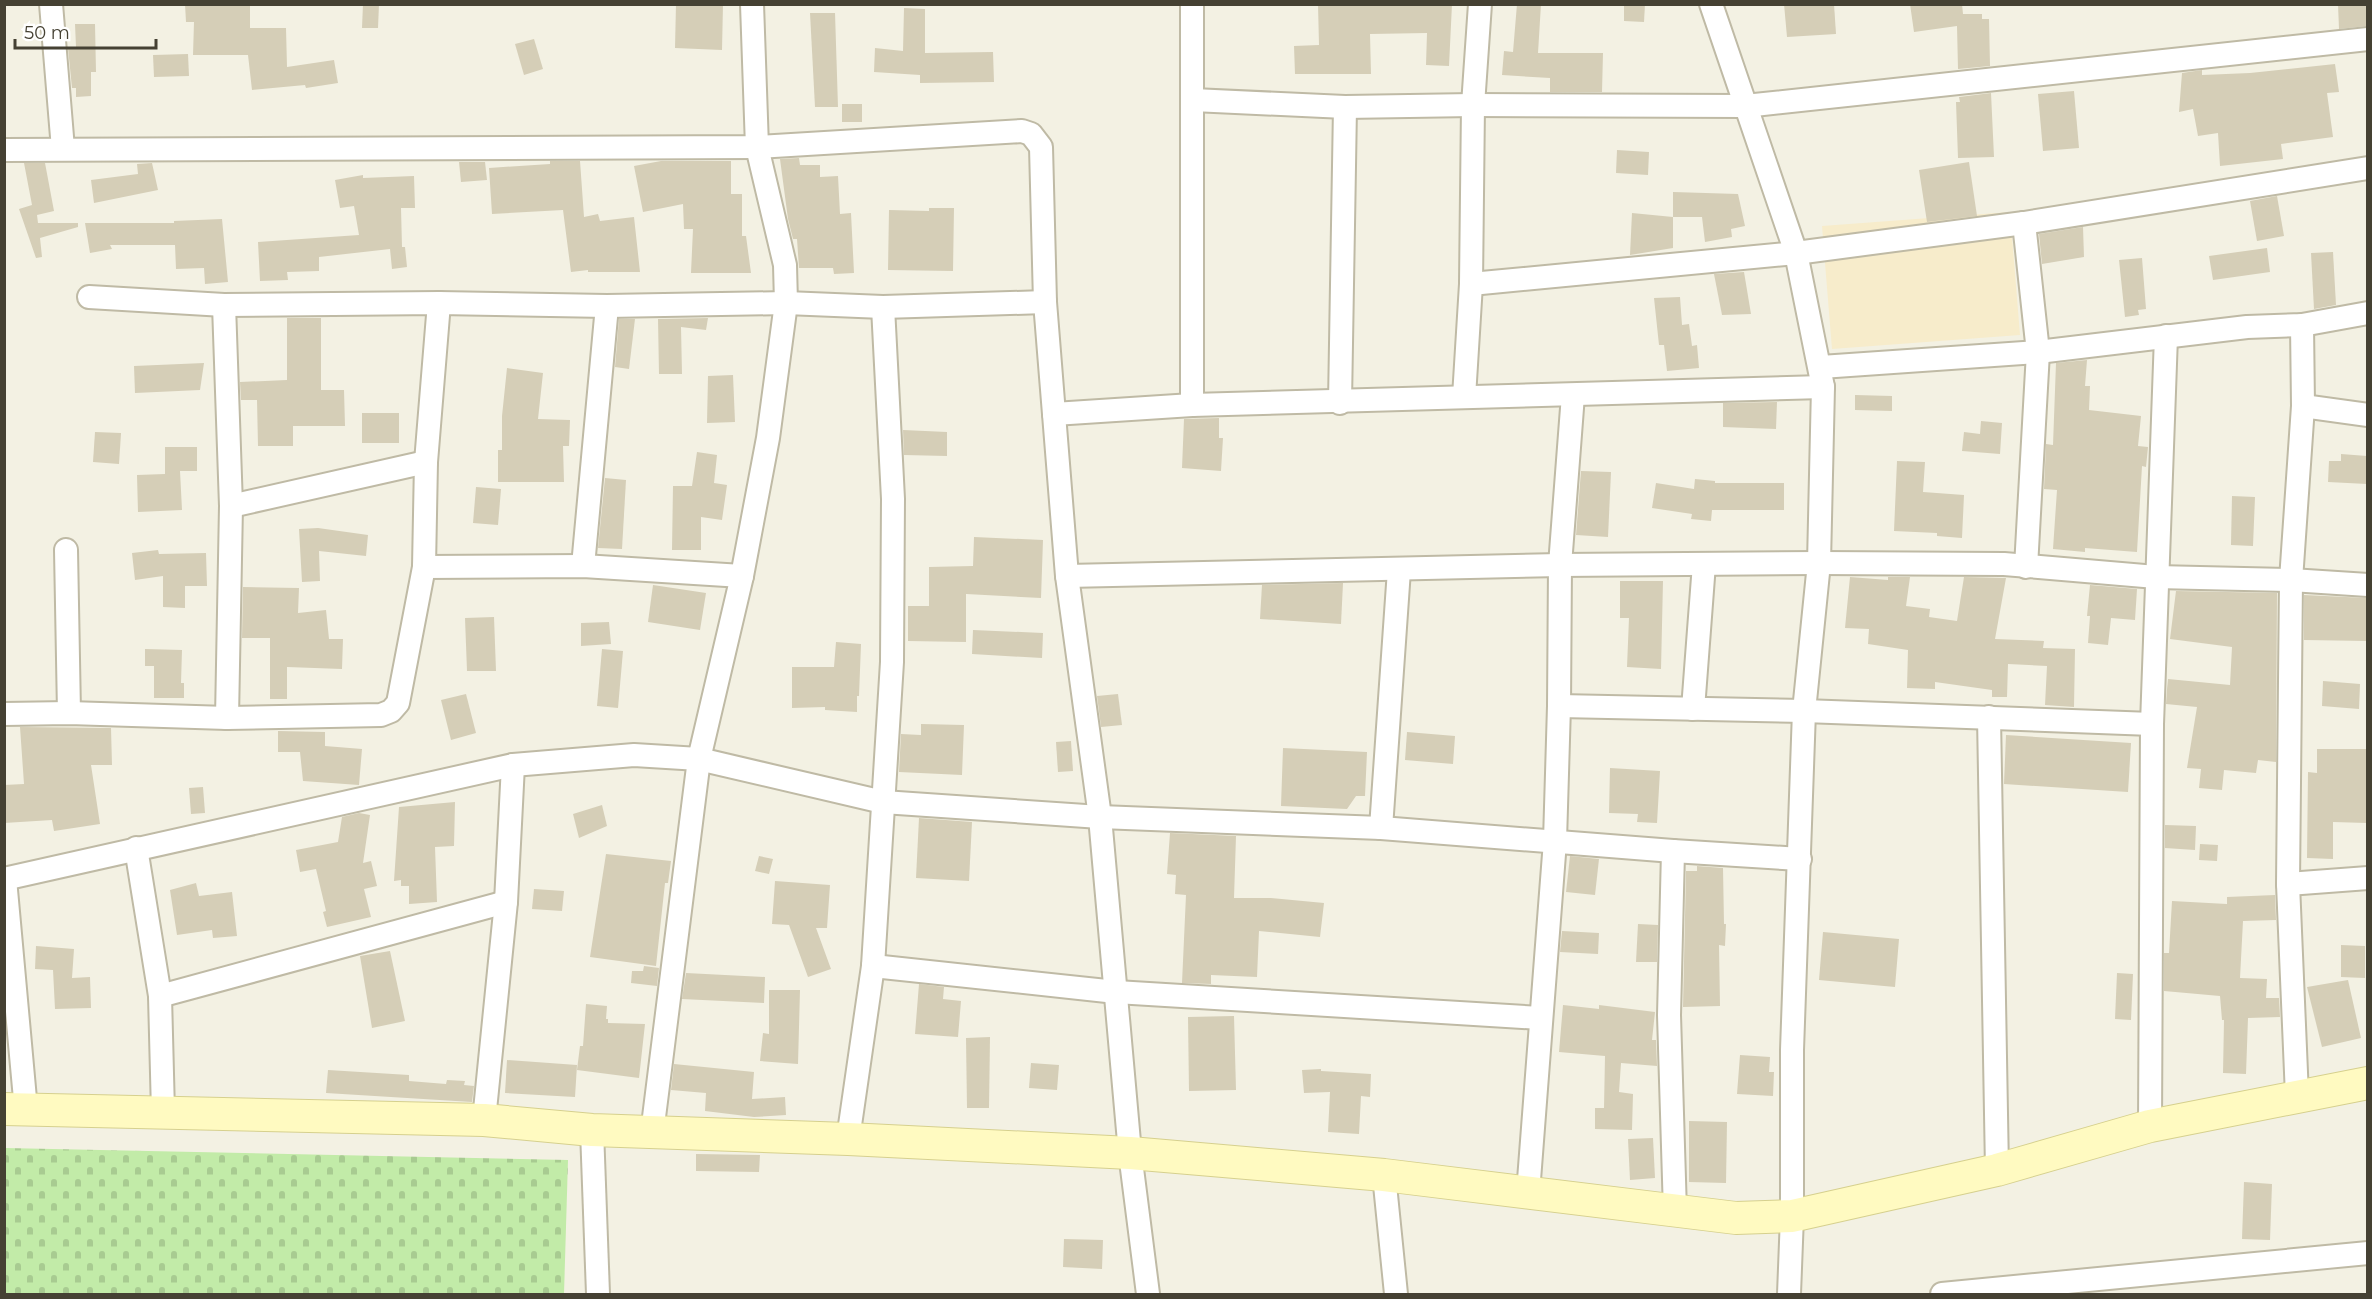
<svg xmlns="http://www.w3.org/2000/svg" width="2372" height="1299" font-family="Montserrat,sans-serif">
	<defs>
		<pattern id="cemetery-stones" width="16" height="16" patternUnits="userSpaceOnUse" patternTransform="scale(1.5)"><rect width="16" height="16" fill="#c2eba8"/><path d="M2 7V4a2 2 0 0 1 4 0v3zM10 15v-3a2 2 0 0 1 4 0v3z" fill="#a8cb91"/></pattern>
	</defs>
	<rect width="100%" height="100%" fill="#f3f1e3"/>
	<!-- commercial -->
	<path fill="#f7eccb" d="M2010,212l10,123 -188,14 -10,-123z"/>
	<!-- cemetery -->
	<path fill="url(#cemetery-stones)" d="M5,1148l563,12 -4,134h-559z"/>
	<!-- building -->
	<g fill="#d5ceb7">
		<path d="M185,4h65v24h36l1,39 47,-7 4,23 -32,5 -1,-3 -53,5 -4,-35h-55l1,-33h-8z"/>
		<path d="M363,4h16l-1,24h-16z"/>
		<path d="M676,4h47l-1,46 -47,-2z"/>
		<path d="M1318,4h134l-3,62 -23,-1 1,-32 -57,1 1,40h-76l-1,-28 25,-1z"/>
		<path d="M1517,4h24l-3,49h65l-1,39h-52v-14l-48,-3 2,-24 9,1z"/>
		<path d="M1624,4h21l-1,18 -20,-1z"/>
		<path d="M1784,4h50l2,30 -49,3z"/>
		<path d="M1910,4h52l1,10h19v5h7l1,47 -32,3 -1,-43 -43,6z"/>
		<path d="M2338,4h29v22l-28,3z"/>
		<path d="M904,8l21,1v44l68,-1 1,30 -74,1v-8l-46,-3 1,-24 28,3z"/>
		<path d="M810,13h25l3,94h-23z"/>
		<path d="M75,24h20l1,48h-5v24l-15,1v-9h-4l-4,-40 8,-1z"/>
		<path d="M534,39l9,30 -19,6 -9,-31z"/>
		<path d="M188,54l1,22 -35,1 -1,-22z"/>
		<path d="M2335,64l4,28 -12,1 6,44 -52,7 2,15 -63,7 -2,-33 -20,3 -5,-27 -14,3 3,-39 20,-3v5l48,-2z"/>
		<path d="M2074,91l5,57 -36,3 -5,-57z"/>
		<path d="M1991,93l3,64 -36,1 -2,-56h4l-1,-5z"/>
		<rect x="842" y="104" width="20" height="18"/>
		<path d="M1617,150l32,2 -1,23 -32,-2z"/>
		<path d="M799,158l1,7h20v12l18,-1 2,38 11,-1 3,60 -20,1 -1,-6h-34l-2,-29h-4l-5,-20 -8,-60z"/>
		<path d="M550,161h30l4,56 14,-3 2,7 34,-4 6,55h-52v-2l-17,2 -8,-62 -71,4 -3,-46 61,-4z"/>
		<path d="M661,161h70v33h11v42h4l5,37h-60l2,-44h-9l-1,-25 -40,8 -9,-46z"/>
		<path d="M459,162h26l2,18 -26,2z"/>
		<path d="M1969,162l8,54 -50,6 -8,-52z"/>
		<path d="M24,163h21l9,48 -17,4 1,8h40v4l-38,11 2,19 -6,1 -17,-49 13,-4z"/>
		<path d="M152,163l6,27 -64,13 -3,-23 47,-6 -1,-10z"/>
		<path d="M363,175v3l51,-2 1,32h-14l1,39h3l2,20 -15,2 -2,-20 -71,8v14l-32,1 1,8 -28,1 -2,-39 101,-7 -5,-29 -14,2 -5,-28z"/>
		<path d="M1673,192l65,2 7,32 -14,3 1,8 -27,5 -3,-25h-29z"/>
		<path d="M2277,196l7,40 -27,5 -7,-40z"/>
		<path d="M929,208h25l-1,63 -65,-1 1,-60 40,1z"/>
		<path d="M1632,213l41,4v31l-43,7z"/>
		<path d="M222,219l6,63 -23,2 -1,-16 -28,1 -1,-24h-65l2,4 -22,4 -5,-30h89v-2z"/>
		<path d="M2083,227l1,30 -42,7 -3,-30z"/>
		<path d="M2267,248l3,24 -57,8 -4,-24z"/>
		<path d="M2333,252l3,53 -22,4 -3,-56z"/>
		<path d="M2142,258l4,51 -8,1 1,5 -14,2 -6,-57z"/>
		<path d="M1744,272l7,42 -29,1 -8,-41z"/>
		<path d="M1680,297l2,28 7,-1 3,22 5,-1 2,23 -32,3 -3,-26h-5l-5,-47z"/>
		<path d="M287,318h34v72h23l1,36h-52v20h-35l-1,-46h-16l-1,-18 47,-2z"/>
		<path d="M708,318l-2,12 -25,-3 1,47h-23l-1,-55z"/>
		<path d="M619,319h16l-6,50 -14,-2z"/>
		<path d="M2087,360l-2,26h5l-1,24 52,6 -3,30 10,1 -2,20 -4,-1 -5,86 -52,-4v4l-32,-3 4,-59 -13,-1 2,-45 7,1 3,-82z"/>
		<path d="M204,363l-4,27 -65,3 -1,-27z"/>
		<path d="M507,368l36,5 -5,46 32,1 -1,26h-6l1,36h-66v-32h4v-34z"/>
		<path d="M733,375l2,47 -28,1 1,-47z"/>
		<path d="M1855,395l37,1v15l-37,-1z"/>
		<path d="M1777,402l-1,27 -53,-2v-24z"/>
		<rect x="362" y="413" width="37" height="30"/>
		<path d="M1219,418v20h4l-2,33 -39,-3 2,-49z"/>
		<path d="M1981,421l21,2 -2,31 -38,-3 2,-19 16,2z"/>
		<path d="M903,430l44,2v24l-43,-1z"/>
		<path d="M95,432l26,1 -2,31 -26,-2z"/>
		<path d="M165,447h32v24h-17l2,39 -44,2 -1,-37 28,-1z"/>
		<path d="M697,452l20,3 -3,28 13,2 -5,35 -21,-3v33h-29l1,-64h19z"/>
		<path d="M2341,454l26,2v28l-39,-2 1,-21h12z"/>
		<path d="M1897,461l28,1 -2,30 41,3 -2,43 -25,-2v-3l-43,-2z"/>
		<path d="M1581,471l30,1 -3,65 -32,-2z"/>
		<path d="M605,478l21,2 -4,69 -24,-1z"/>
		<path d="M1695,479l20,2v2h69v27h-72l-1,11 -20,-2 1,-5 -40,-6 4,-25 38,6z"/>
		<path d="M476,487l25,2 -3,36 -25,-2z"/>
		<path d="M2232,496l23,1 -2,49 -22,-1z"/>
		<path d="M318,528l50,7 -2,21 -47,-5 1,30 -18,1 -3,-53z"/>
		<path d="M974,537l69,3 -2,58 -75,-4v48l-58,-1v-35h21v-39l44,-1z"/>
		<path d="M158,550l1,4 47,-1 1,33h-22v22l-22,-1v-31l-28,4 -3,-27z"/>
		<path d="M1850,577l38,3v-3h22l-4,29 24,3 -1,8 28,4 7,-44 42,1 -11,61 49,2 -1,7 32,1 -1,58 -29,-2 2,-39 -39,-2 -1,33h-15v-7l-57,-8v7l-28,-1 1,-38 -40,-6 1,-15 -24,-1z"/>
		<path d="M1620,581h43l-2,88 -34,-2 2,-49h-9z"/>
		<path d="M1343,583l-2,41 -81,-5 2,-34z"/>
		<path d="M653,585l53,8 -6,37 -52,-8z"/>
		<path d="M2090,585l47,4 -2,31 -24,-2 -3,27 -20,-2 2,-27h-3z"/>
		<path d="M243,587l56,1 -1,25 28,-3 3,29h14l-1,30 -55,-2v32h-17v-61h-28z"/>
		<path d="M2176,591l101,2 -1,169 -18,-2 -2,13 -32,-3 -2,20 -23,-2 2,-19 -14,-1 10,-61 -31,-3 1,-15 1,-10 62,6 2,-38 -62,-8z"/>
		<path d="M2304,595l63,3v43l-63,-1z"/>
		<path d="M494,617l2,54h-29l-2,-53z"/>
		<path d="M609,622l2,22 -30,2v-23z"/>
		<path d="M973,630l70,3 -1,25 -70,-4z"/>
		<path d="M836,642l25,2 -2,52h-2v16l-32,-2v-3l-33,1v-41h42z"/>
		<path d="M145,649l37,1 -1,33h3v15h-30v-32h-9z"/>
		<path d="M602,649l21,2 -5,57 -21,-2z"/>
		<path d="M2323,681l37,3 -1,25 -37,-3z"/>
		<path d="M466,694l10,39 -25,7 -10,-40z"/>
		<path d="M1118,694l4,31 -21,2 -4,-31z"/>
		<path d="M921,724l43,1 -2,50 -63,-3 2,-38 20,1z"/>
		<path d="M20,727l91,1 1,37h-21l9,59 -46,7 -2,-11 -48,3v-38l20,-1z"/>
		<path d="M278,731l47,1v14l37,3 -3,36 -56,-4 -3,-29h-22z"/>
		<path d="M1407,732l48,4 -2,28 -48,-4z"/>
		<path d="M2006,735l125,8 -3,49 -124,-8z"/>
		<path d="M1071,741l2,30 -15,1 -2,-30z"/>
		<path d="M1283,748l84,4 -2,44h-9l-9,13 -66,-3z"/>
		<path d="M2317,749h50v74l-34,-1v37l-26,-1 1,-86 9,1z"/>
		<path d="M1610,768l50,3 -3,52 -20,-1 1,-8 -29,-1z"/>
		<path d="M203,787l2,26 -14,1 -2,-26z"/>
		<path d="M455,802l-1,44 -19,1 2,55 -28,2v-18h-8v-6l-7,1 5,-74z"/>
		<path d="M602,805l5,21 -28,12 -6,-24z"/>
		<path d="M359,813l11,2 -7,48 8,-2 6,25 -13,3 7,28 -44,10 -4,-15 3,-1 -10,-42 -16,3 -4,-22 42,-8 4,-25z"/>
		<path d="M919,818l53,4 -3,59 -53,-3z"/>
		<path d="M2165,825l31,1 -1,24 -30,-2z"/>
		<path d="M1170,833l66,3 -2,62h37l53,5 -4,34 -61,-6 -2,46 -46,-2v9l-29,-1 4,-88 -11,-1 1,-19 -9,-1z"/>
		<path d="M2200,844l18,1 -1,16 -18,-1z"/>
		<path d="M606,854l65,7 -3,22h-3l-9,83 -66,-9z"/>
		<path d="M759,856l14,3 -4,15 -14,-3z"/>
		<path d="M1570,856l29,3 -4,36 -29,-3z"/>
		<path d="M1697,866l26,2 1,56h2l-1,22 -6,-1 1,61 -37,1 3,-136h11z"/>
		<path d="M775,881l55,4 -3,43h-11l15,41 -23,8 -19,-52 -17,-1z"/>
		<path d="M196,883l3,13 33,-4 5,44 -24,2 -1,-8 -35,5 -7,-45z"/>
		<path d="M534,889l30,2 -2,20 -30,-2z"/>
		<path d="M2275,895l1,25 -33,1 -3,57 27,1 -1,19h13l1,19 -32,1 -2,56 -23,-1 1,-53h-2l-2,-24 -56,-5v-38h5l3,-52 55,3v-7z"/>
		<path d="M1638,924l20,1 -1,37h-21z"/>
		<path d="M1562,931l37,2 -1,21 -38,-2z"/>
		<path d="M1823,932l76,7 -4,48 -76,-7z"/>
		<path d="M2341,945l24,1v32l-24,-1z"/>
		<path d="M36,946l38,3 -2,29 18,-1 1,31 -36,1 -2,-39 -18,-1z"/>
		<path d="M390,951l15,70 -33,7 -12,-72z"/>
		<path d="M644,966l15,2 -2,18 -26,-3 1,-12h11z"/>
		<path d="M686,973l79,4 -1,26 -82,-4z"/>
		<path d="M2117,973l16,1 -2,46 -16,-1z"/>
		<path d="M2348,980l13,58 -39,9 -15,-60z"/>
		<path d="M919,984l25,3 -1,12 18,2 -3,36 -43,-3z"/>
		<path d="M769,990h31l-2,74 -38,-3 3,-28 6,1z"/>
		<path d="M586,1004l21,2 -1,13h2v4l37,1 -6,54 -62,-8 3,-24h3z"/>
		<path d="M1563,1005l36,4v-4l56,7 -3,28h4l1,26 -36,-3 -2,29 14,2 -1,36 -37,-1v-21h9l1,-52 -46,-4z"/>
		<path d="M1234,1016l2,74 -47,1 -1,-74z"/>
		<path d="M990,1037l-1,71h-22l-1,-70z"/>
		<path d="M1740,1055l30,2 -1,15h5l-1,24 -36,-2z"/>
		<path d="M507,1060l70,5 -2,32 -70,-4z"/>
		<path d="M1031,1063l28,2 -2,25 -28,-2z"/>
		<path d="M674,1064l80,8 -2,27 33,-2 1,18 -32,2 -49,-6 1,-18 -35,-3z"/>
		<path d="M1321,1069v2l50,3 -1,23 -9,-1 -2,38 -31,-2 2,-40 -26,1 -2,-23z"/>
		<path d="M328,1070l81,5v6l37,3 1,-4 18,1 -1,4 10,1 -2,16 -146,-9z"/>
		<path d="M1689,1121l38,1 -1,61 -37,-1z"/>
		<path d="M1653,1138l2,40 -25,2 -2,-41z"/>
		<path d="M696,1154l64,1 -1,17 -63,-1z"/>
		<path d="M2244,1182l28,2 -2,56 -28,-1z"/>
		<path d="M1064,1239l39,1 -1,29 -39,-2z"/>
	</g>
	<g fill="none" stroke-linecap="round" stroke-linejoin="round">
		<defs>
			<g id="street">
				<path d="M51,4l12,145"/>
				<path d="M1192,4v401"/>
				<path d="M1711,4l85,249 27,134 -4,176 -15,148 -12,339v166l-3,78"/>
				<path d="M1193,100l152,7 128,-2 272,1 623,-67"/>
				<path d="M4,150l753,-3 265,-16 9,3 10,13 4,155 22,274 33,241 30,336 18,141"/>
				<path d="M2024,223l14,129 -12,215"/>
				<path d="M1471,284l325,-31 228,-30 344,-55"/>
				<path d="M89,297l135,8 215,-2 168,3 179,-3 97,4 162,-5"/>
				<path d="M224,305l7,201 -4,212"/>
				<path d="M1821,367l217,-15 209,-25 55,-2 66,-12"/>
				<path d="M1464,397l7,-113 2,-179 7,-101"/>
				<path d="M1340,403l5,-296"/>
				<path d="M2303,406l65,9"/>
				<path d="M1054,414l138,-9 631,-18"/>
				<path d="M231,506l195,-44"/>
				<path d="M66,550l3,163"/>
				<path d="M583,566l24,-260"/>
				<path d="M424,567l159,-1 159,10"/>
				<path d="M1067,576l493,-11 259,-2 185,1 152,13 135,3 77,5"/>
				<path d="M1559,706l245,5 348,13"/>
				<path d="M1693,709l11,-145"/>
				<path d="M4,714l65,-1 158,5 154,-3 10,-4 7,-8 26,-136 2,-105 13,-159"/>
				<path d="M1989,717l8,453"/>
				<path d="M1381,828l18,-258"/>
				<path d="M136,848l24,148 3,116"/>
				<path d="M1673,851l-4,164 6,197"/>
				<path d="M4,879l509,-114 121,-10 65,4 184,43 217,15 281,11 292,23 127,8"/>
				<path d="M5,879l21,231"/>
				<path d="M2288,884l80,-6"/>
				<path d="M873,966l243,26 424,26"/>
				<path d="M160,996l346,-94"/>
				<path d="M2297,1096l-9,-212 3,-304 12,-174 -1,-81"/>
				<path d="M484,1120l22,-218 7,-137"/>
				<path d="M2150,1126l2,-402 14,-388"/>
				<path d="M592,1130l6,164"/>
				<path d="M652,1133l47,-374 43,-183 26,-138 18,-135 -1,-38 -28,-118 -5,-143"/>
				<path d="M848,1139l25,-173 19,-304 1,-163 -10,-192"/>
				<path d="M1384,1175l12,119"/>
				<path d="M1528,1193l27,-352 4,-135 1,-141 13,-170"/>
				<path d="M1942,1294l426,-41"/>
			</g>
			<path id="secondary" d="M4,1109l480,11 108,10 256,9 282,14 254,22 352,43 56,-2 205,-46 153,-44 218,-43"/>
		</defs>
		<!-- street casing -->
		<use href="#street" stroke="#bfbaa5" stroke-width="26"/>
		<!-- secondary casing -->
		<use href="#secondary" stroke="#d6d08e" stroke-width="34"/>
		<!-- street -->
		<use href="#street" stroke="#fff" stroke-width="22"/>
		<!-- secondary -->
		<use href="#secondary" stroke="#fffac1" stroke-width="32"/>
	</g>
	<!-- border -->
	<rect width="2372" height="1299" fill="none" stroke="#454133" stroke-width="12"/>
	<!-- scale -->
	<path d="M15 39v9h141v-9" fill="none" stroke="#454133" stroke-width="3"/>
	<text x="24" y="39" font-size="18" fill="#454133" stroke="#ffffff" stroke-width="4.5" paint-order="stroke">50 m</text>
</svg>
